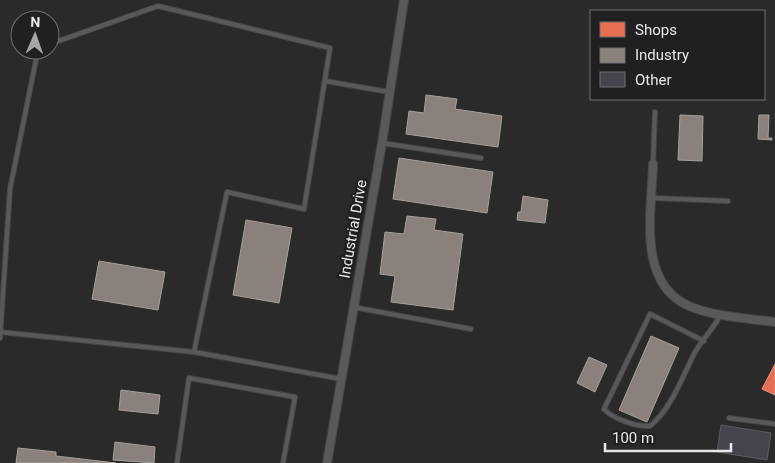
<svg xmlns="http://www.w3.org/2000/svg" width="775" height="463" font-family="Roboto,sans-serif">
	<rect width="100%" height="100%" fill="#2a2a2b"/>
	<!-- shops -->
	<path fill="#e76f51" stroke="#e7937f" d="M775,364v31l-13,-6z"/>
	<!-- industry -->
	<g fill="#8a817c" stroke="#a6a09d">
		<path d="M426,95l31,4 -2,10 47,7 -4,31 -92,-13 3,-23 15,2z"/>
		<path d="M680,115l23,1 -1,45 -24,-1z"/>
		<path d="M759,115h10l-1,23h4v2l-14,-1z"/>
		<path d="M399,158l94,14 -6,41 -94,-14z"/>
		<path d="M523,196l25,4 -3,23 -28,-3 1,-8h3z"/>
		<path d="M407,216l29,3 -2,11 29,4 -10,76 -62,-8 4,-26 -15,-2 5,-42 19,2z"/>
		<path d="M246,220l46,8 -13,75 -46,-8z"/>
		<path d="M99,261l66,11 -7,38 -66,-11z"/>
		<path d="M651,336l28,12 -32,74 -28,-12z"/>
		<path d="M589,357l18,8 -12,27 -18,-9z"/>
		<path d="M121,390l39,5 -2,19 -39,-4z"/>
		<path d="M115,442l40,5 -1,16 -41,-3z"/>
		<path d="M18,448l38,4v4l60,7h-100z"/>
	</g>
	<!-- building -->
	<path fill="#46424e" stroke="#5d5d5e" d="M721,425l50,8 -4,27 -50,-8z"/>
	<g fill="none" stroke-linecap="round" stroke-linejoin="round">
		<defs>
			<g id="service">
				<path d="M50,44l108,-38 172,42 -26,161 -77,-17 -33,160 147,27"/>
				<path d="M325,81l64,11"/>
				<path d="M382,143l99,15"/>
				<path d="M653,164l2,-52"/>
				<path d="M652,198l76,3"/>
				<path d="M353,307l118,22"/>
				<path d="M0,332l194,20"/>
				<path d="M0,338l10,-149 28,-139"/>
				<path d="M704,341l-54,-27 -46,95c9,10 33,18 46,17 21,-17 32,-48 44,-72 7,-13 19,-25 26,-38"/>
				<path d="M729,418l46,6"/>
				<path d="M177,463l12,-85 106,19 -12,66"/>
			</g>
			<g id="minor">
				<path d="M653,164c-1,45 -17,119 36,142 26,11 58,12 86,16"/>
				<path d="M327,463l55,-320 22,-143"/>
			</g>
		</defs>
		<!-- service casing -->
		<use href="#service" stroke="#464647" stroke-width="6"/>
		<!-- minor casing -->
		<use href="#minor" stroke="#464647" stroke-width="10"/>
		<!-- service -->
		<use href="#service" stroke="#59585a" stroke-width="4"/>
		<!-- minor -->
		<use href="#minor" stroke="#59585a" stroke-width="8"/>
	</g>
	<g text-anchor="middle" stroke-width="5" stroke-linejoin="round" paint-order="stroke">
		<!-- street labels -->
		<g font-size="15" fill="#e8e8ea" stroke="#201f22">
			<text transform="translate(353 229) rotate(-80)" y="5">Industrial Drive</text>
		</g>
	</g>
	<!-- legend -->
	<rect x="590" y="10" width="175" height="90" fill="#201f22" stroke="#706f72"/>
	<rect x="600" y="22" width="25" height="15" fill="#e76f51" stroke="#706f72"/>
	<text x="635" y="35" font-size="15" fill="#e8e8ea">Shops</text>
	<rect x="600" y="48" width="25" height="15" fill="#8a817c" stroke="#706f72"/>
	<text x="635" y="60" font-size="15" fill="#e8e8ea">Industry</text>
	<rect x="600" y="72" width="25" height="15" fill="#46424e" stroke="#706f72"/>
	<text x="635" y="85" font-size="15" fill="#e8e8ea">Other</text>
	<!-- north arrow -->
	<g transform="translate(35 35) rotate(2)"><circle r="24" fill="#201f22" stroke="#706f72"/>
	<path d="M0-4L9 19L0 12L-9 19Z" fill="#a6a6a7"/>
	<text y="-8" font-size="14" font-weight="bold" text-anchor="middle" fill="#e8e8ea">N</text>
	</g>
	<!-- scale -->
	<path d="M605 443v8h126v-8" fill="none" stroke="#e8e8ea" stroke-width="2.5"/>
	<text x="612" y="443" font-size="15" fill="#e8e8ea" stroke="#201f22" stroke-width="4" paint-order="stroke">100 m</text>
</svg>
